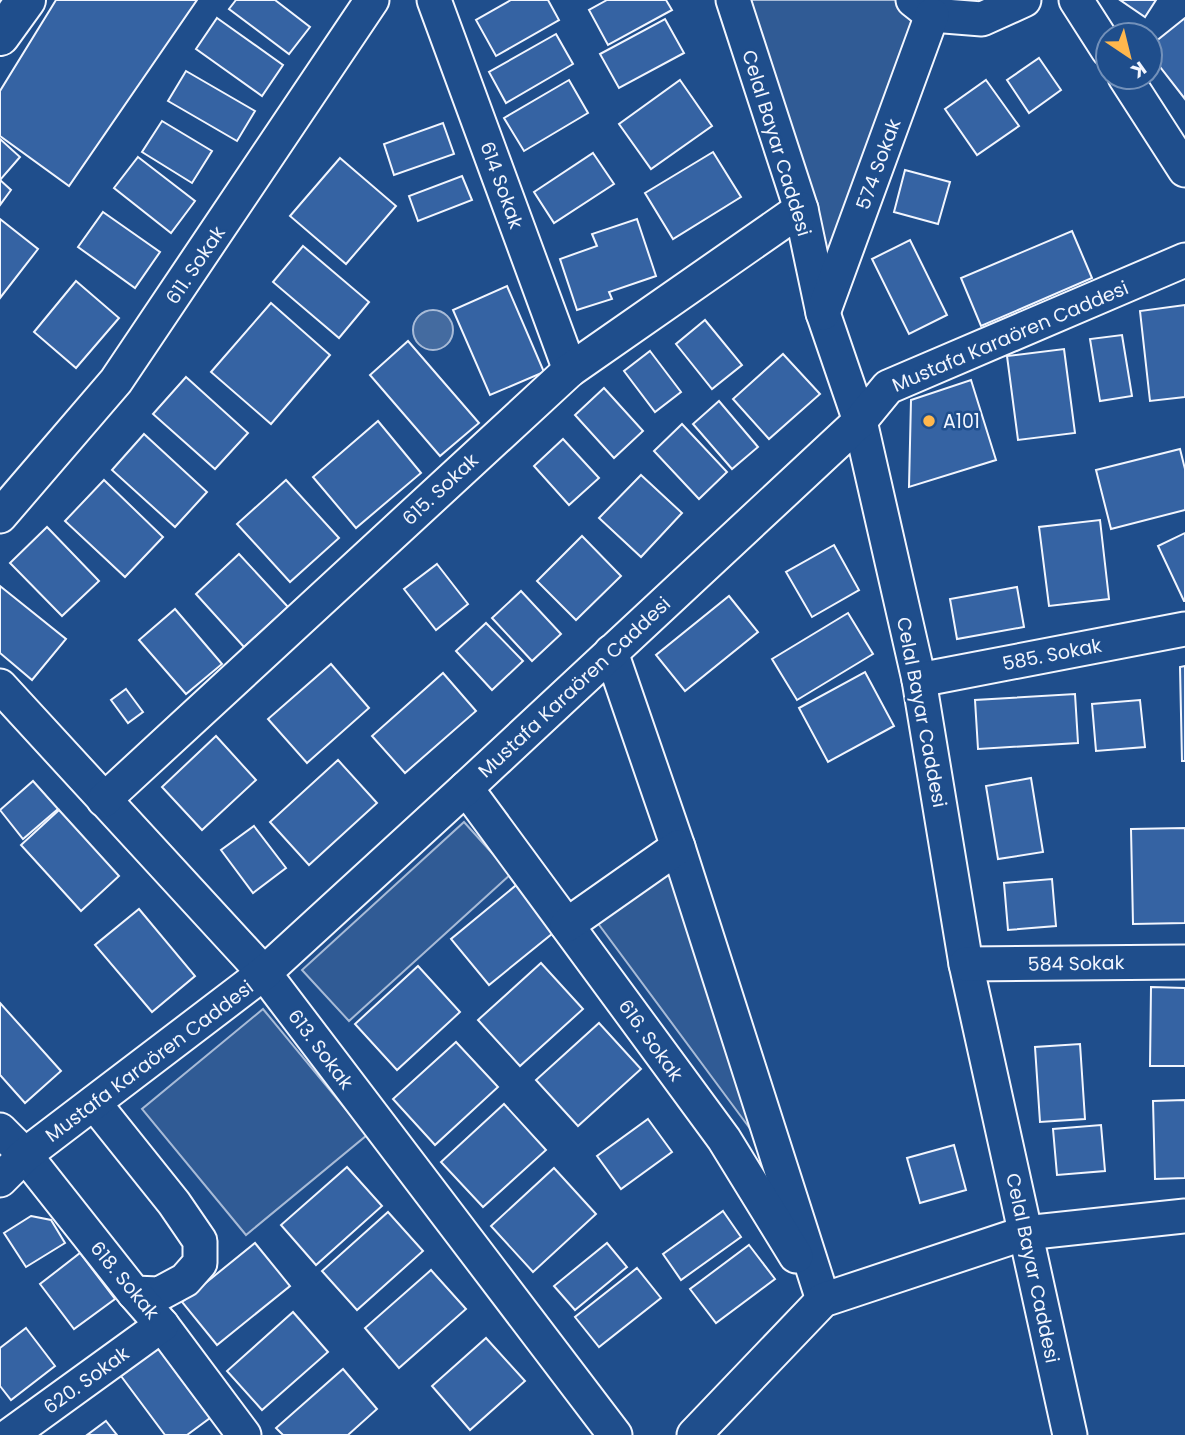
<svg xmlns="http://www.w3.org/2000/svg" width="1185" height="1435" font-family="Poppins,sans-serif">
	<rect width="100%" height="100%" fill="#1f4e8c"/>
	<!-- green -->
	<g fill="#305b95" stroke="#a8bbd7" stroke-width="2">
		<path d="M733,0h180l19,15 -109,298z"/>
		<path d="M464,822l47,52 -162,147 -47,-51z"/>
		<path d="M672,866l82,268 -160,-216z"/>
		<path d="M263,1009l104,126 -121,100 -104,-126z"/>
	</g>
	<!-- water -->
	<circle fill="#446ba0" stroke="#a8bbd7" stroke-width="2" cx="433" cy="330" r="20"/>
	<!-- building -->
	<g fill="#3563a3" stroke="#f2f6ff" stroke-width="2">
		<path d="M56,0h141l-128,186 -69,-50v-45z"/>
		<path d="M236,0h39l35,27 -21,27 -60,-45z"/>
		<path d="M511,0h37l11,20 -63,36 -20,-36z"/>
		<path d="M607,0h59l6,10 -64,35 -19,-35z"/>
		<path d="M1120,0h36l-11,17z"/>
		<path d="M217,18l66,47 -21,31 -66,-47z"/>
		<path d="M1185,18v81l-35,-45v-8z"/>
		<path d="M665,19l19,34 -65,35 -19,-34z"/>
		<path d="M556,34l17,30 -67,39 -17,-31z"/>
		<path d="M1039,58l22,32 -32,23 -22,-33z"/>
		<path d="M186,71l69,40 -18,30 -69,-40z"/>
		<path d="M569,80l19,33 -64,38 -20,-33z"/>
		<path d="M680,80l32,46 -61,43 -32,-45z"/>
		<path d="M986,80l33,46 -42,29 -32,-46z"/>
		<path d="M162,121l50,30 -20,32 -50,-31z"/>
		<path d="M443,123l11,31 -60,21 -10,-31z"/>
		<path d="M0,139l20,18 -20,23z"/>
		<path d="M713,152l28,45 -68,42 -28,-46z"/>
		<path d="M593,153l21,31 -60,39 -20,-31z"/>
		<path d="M138,157l57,44 -24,32 -57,-45z"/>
		<path d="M340,158l56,48 -50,58 -56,-48z"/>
		<path d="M905,170l45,12 -12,42 -44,-12z"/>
		<path d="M462,176l10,24 -54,21 -9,-25z"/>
		<path d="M0,180l11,10 -11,15z"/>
		<path d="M103,212l57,40 -25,36 -57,-41z"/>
		<path d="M0,219l38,30 -38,49z"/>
		<path d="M637,219l19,57 -47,16 3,7 -35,11 -17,-51 37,-13 -5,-12z"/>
		<path d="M1072,231l20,47 -111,48 -20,-48z"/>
		<path d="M910,240l37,75 -38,19 -37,-75z"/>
		<path d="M303,246l66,56 -30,36 -66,-56z"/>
		<path d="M76,281l43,37 -43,50 -42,-36z"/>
		<path d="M507,286l37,86 -54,23 -37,-85z"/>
		<path d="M271,303l59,52 -59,69 -60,-52z"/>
		<path d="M1185,305v92l-35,4 -10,-90z"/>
		<path d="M705,320l37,45 -30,24 -36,-45z"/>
		<path d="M1122,335l10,61 -32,5 -10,-62z"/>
		<path d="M408,341l71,82 -39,33 -70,-81z"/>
		<path d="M1064,349l11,84 -57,7 -11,-84z"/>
		<path d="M650,351l31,41 -26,20 -31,-41z"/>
		<path d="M783,354l37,40 -51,45 -36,-40z"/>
		<path d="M186,377l62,56 -33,36 -62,-55z"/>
		<path d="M971,380l25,80 -87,27 2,-87z"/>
		<path d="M604,388l39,43 -29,27 -39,-43z"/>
		<path d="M719,401l39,46 -26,22 -39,-45z"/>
		<path d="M378,421l43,52 -65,55 -43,-51z"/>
		<path d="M682,424l45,48 -28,27 -45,-48z"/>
		<path d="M144,434l63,58 -32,35 -63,-57z"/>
		<path d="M563,439l36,39 -30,27 -35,-39z"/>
		<path d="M1180,449l5,20v41l-74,19 -15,-59z"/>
		<path d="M641,475l41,38 -41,44 -42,-39z"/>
		<path d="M104,480l59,57 -38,40 -60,-56z"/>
		<path d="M286,480l53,58 -49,44 -53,-58z"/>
		<path d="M1100,520l9,79 -60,7 -10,-79z"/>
		<path d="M47,527l52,54 -37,35 -52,-53z"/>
		<path d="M1185,533v68h-1l-26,-55z"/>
		<path d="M582,536l39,40 -45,44 -39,-39z"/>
		<path d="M834,545l25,45 -47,27 -26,-45z"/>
		<path d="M239,554l49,53 -44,40 -48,-53z"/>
		<path d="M437,564l31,40 -32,26 -32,-41z"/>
		<path d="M0,586l66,53 -34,41 -32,-27z"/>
		<path d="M1017,587l7,40 -67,12 -7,-40z"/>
		<path d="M521,591l40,43 -29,27 -40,-43z"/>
		<path d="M729,596l29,36 -73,59 -29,-36z"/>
		<path d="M175,609l47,55 -36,30 -47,-54z"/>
		<path d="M848,613l25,41 -76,46 -25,-41z"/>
		<path d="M486,623l37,38 -31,29 -36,-39z"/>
		<path d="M331,664l38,44 -62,55 -39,-44z"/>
		<path d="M1185,666v95h-3l-2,-94z"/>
		<path d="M865,672l29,54 -66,36 -29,-54z"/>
		<path d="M443,673l33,38 -71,62 -33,-37z"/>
		<path d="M126,689l17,23 -15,11 -17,-23z"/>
		<path d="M1075,694l3,49 -100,6 -3,-49z"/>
		<path d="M1140,700l5,47 -49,4 -4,-47z"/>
		<path d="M216,736l40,44 -54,50 -40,-43z"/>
		<path d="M338,760l39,43 -68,62 -39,-43z"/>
		<path d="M1031,778l12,74 -45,7 -12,-73z"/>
		<path d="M33,781l25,28 -35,30 -23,-29z"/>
		<path d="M59,810l60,66 -38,35 -60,-66z"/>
		<path d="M254,826l32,42 -33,25 -32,-43z"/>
		<path d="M1185,828v95l-52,1 -2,-95z"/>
		<path d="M1052,879l4,47 -48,4 -4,-47z"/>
		<path d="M520,882l38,47 -69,56 -38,-46z"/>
		<path d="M139,909l56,67 -43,36 -57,-67z"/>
		<path d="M541,963l42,46 -63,57 -42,-46z"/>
		<path d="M418,966l42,46 -63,58 -42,-46z"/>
		<path d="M1151,987l34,1v78h-35z"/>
		<path d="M0,1003l61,68 -36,32 -25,-28z"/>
		<path d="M599,1023l42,46 -63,57 -42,-46z"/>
		<path d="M456,1042l42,45 -63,58 -42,-46z"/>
		<path d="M1080,1044l5,75 -45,3 -5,-75z"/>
		<path d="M1185,1100v78l-30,1 -2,-78z"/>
		<path d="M504,1104l42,46 -63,57 -42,-45z"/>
		<path d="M648,1119l24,33 -51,37 -24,-33z"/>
		<path d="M1101,1125l4,46 -48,4 -4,-46z"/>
		<path d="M954,1145l12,45 -46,13 -13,-45z"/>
		<path d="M347,1167l35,39 -66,59 -35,-40z"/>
		<path d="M554,1168l42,46 -63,58 -42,-46z"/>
		<path d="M723,1211l18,26 -60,43 -18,-26z"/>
		<path d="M388,1212l35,39 -66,59 -35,-39z"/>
		<path d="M31,1216l20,4 14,23 -39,24 -22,-34z"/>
		<path d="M255,1243l35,43 -73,59 -35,-43z"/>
		<path d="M607,1243l20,24 -52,43 -21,-24z"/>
		<path d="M749,1245l26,34 -59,44 -26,-34z"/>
		<path d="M80,1253l35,46 -41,30 -34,-45z"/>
		<path d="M637,1268l24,30 -62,49 -24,-30z"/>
		<path d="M431,1270l35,39 -67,59 -34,-40z"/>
		<path d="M293,1312l35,40 -66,58 -35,-39z"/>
		<path d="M26,1328l29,38 -44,34 -11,-14v-38z"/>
		<path d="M486,1338l39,43 -55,49 -38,-44z"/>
		<path d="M158,1348l52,70 -23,17h-22l-44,-59z"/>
		<path d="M343,1369l34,40 -29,26h-65l-7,-7z"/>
		<path d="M106,1421l11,14h-30z"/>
	</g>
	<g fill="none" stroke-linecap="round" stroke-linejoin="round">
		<defs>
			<g id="minor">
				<path d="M434,0l136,370"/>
				<path d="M733,0l68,209 22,104 37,108 59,259 47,284 104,471"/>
				<path d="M913,0l19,15 50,4 42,-19"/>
				<path d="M1076,0l32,50"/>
				<path d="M1125,77l60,93"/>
				<path d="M823,313l109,-298"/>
				<path d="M0,516l116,-135 256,-381"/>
				<path d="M611,652l67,195 145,453"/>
				<path d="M919,680l266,-51"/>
				<path d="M0,686l264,287 351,462"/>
				<path d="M466,788l258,351 72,117"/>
				<path d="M104,800l466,-430 231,-161"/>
				<path d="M567,925l111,-78"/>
				<path d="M966,964l219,-2"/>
				<path d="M94,1103l80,100 26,38v22l-15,17 -26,14 -25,-1"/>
				<path d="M0,1130l25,25 109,138 28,32 82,110"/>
				<path d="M0,1180l25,-25 239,-182 202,-185 394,-367 28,-34 297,-127"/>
				<path d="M10,1435l152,-110"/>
				<path d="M694,1435l129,-135 202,-67 160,-17"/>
			</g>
			<path id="major" d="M0,36l26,-36"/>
		</defs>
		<!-- minor casing -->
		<use href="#minor" stroke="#f2f6ff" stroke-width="37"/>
		<!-- major casing -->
		<use href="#major" stroke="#f2f6ff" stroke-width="42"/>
		<!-- minor -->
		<use href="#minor" stroke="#1f4e8c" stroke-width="33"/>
		<!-- major -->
		<use href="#major" stroke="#1f4e8c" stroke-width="38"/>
	</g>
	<!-- markers -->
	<circle fill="#ffb74d" stroke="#1f4e8c" stroke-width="2.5" cx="929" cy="421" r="7"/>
	<g text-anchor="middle" stroke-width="5" stroke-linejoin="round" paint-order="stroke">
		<!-- street labels -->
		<g font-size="19" fill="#f2f6ff" stroke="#1f4e8c">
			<text transform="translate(777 143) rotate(73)" y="7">Celal Bayar Caddesi</text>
			<text transform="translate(878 164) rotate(-70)" y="7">574 Sokak</text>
			<text transform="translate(502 185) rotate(70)" y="7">614 Sokak</text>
			<text transform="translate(195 265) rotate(-56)" y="7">611. Sokak</text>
			<text transform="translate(1010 336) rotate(-23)" y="7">Mustafa Karaören Caddesi</text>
			<text transform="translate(440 489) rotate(-43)" y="7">615. Sokak</text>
			<text transform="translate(1052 654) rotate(-11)" y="7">585. Sokak</text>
			<text transform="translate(574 687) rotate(-43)" y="7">Mustafa Karaören Caddesi</text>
			<text transform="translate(922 712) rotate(79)" y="7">Celal Bayar Caddesi</text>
			<text transform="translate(1076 963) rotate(-1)" y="7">584 Sokak</text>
			<text transform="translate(651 1040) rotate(54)" y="7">616. Sokak</text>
			<text transform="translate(321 1049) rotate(53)" y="7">613. Sokak</text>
			<text transform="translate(149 1061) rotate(-37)" y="7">Mustafa Karaören Caddesi</text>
			<text transform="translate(1033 1268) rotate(78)" y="7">Celal Bayar Caddesi</text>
			<text transform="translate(125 1280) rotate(50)" y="7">618. Sokak</text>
			<text transform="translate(86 1380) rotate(-36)" y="7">620. Sokak</text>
		</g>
		<!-- poi labels -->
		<g font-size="19" fill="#f2f6ff" stroke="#1f4e8c" text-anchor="start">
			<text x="943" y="428">A101</text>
		</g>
	</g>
	<!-- north arrow -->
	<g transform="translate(1129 56) rotate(145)"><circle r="33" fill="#1f4e8c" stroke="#7391ba" stroke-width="2"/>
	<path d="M0-5L12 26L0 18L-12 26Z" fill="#ffb74d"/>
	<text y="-10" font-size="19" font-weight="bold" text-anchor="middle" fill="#f2f6ff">K</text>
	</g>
</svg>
